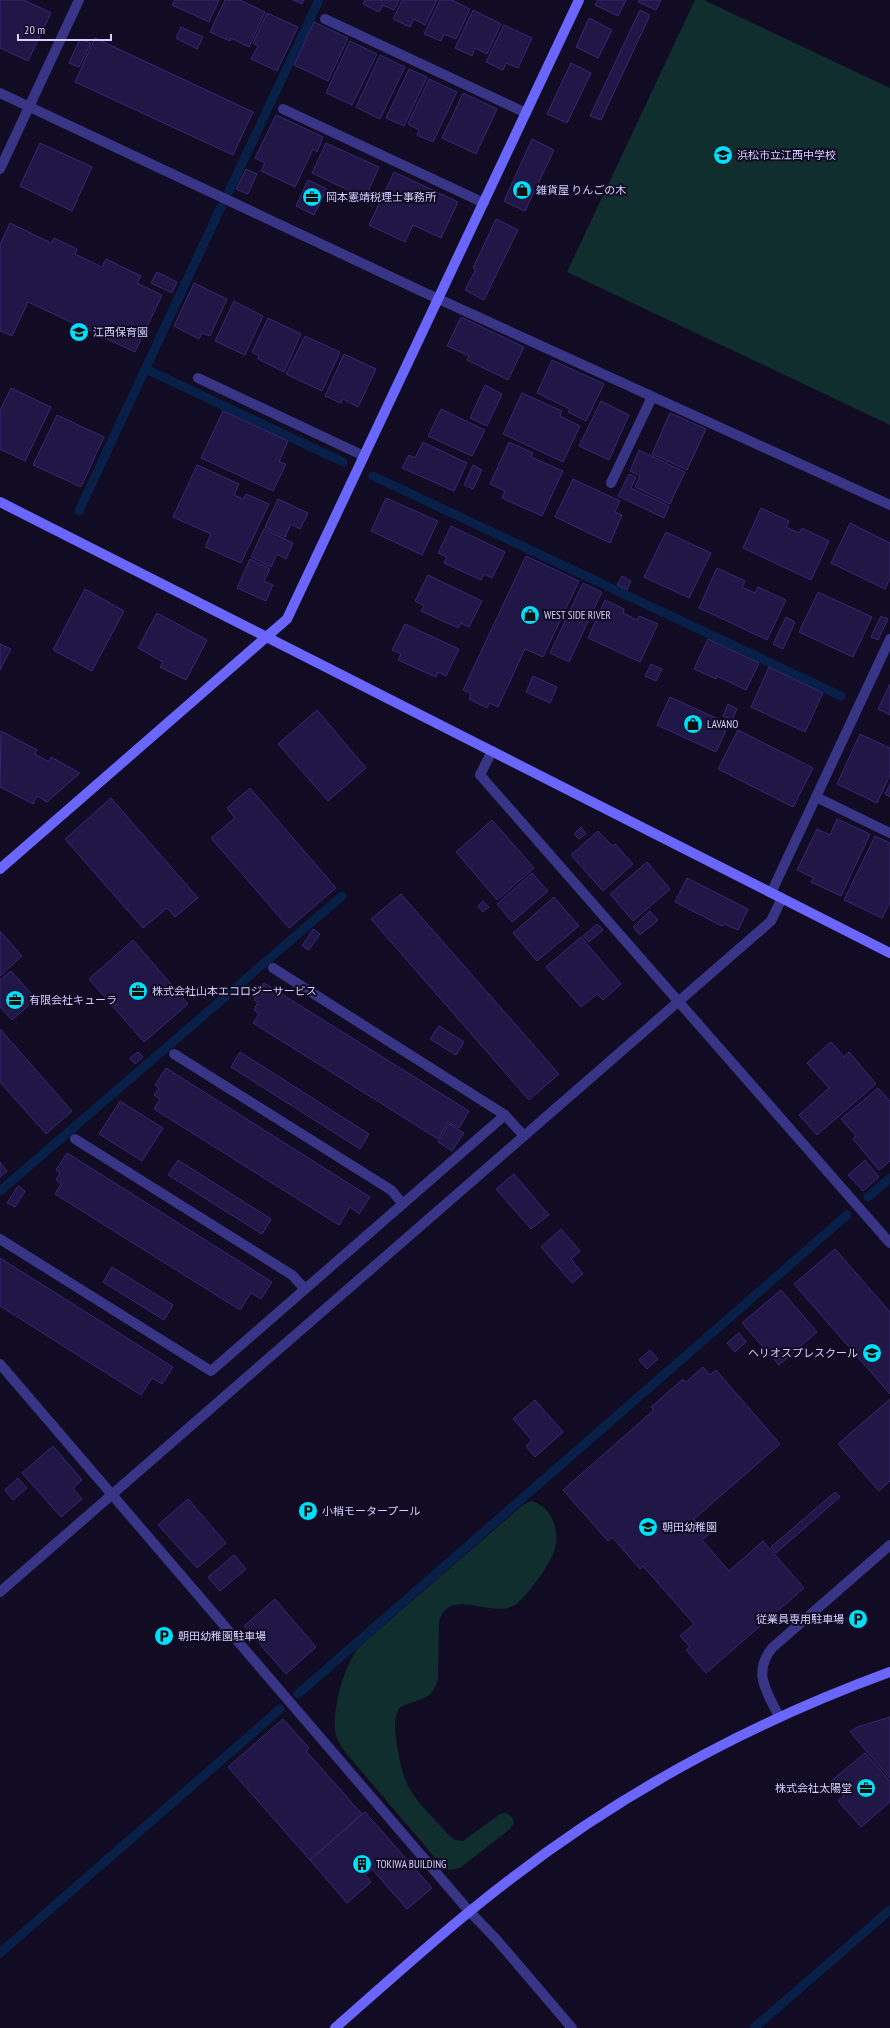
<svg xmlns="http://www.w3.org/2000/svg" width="890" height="2028" font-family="'PT Sans Narrow','Noto Sans JP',sans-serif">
	<rect width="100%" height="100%" fill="#110c24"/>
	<!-- green -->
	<g fill="#0f2e2d">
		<path d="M695,0h9l186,88v337l-323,-153z"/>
		<path d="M532,1501c19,6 28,28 23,47 -3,14 -28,49 -40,57 -25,14 -65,-19 -76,16l-1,58c-6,24 -22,19 -39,29 -6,13 -4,23 -2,37 2,12 4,25 9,36 7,19 30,39 43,54l6,5 8,1 37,-27 6,-1 6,4 2,6 -4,6 -50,39 -11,2 -7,-4 -96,-113c-5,-7 -10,-14 -11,-23 -2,-25 9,-64 24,-83l165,-143z"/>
	</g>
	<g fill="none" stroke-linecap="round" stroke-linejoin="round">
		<!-- stream -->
		<g stroke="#081f47" stroke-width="9">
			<path d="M229,191l90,-191"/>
			<path d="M146,369l197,93"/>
			<path d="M373,476l468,220"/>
			<path d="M79,511l142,-304"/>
			<path d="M0,1191l342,-295"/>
			<path d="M868,1197l22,-19"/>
			<path d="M298,1694l549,-479"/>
			<path d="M0,1953l280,-244"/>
			<path d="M754,2028l136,-118"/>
		</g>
	</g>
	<!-- building -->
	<g fill="#211746" stroke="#372774">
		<path d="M0,0h24l27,13 -23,48 -28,-13z"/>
		<path d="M175,0h44l-10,22 -37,-17z"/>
		<path d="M225,0h15l25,12 -16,35 -18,-9 -1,3 -20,-9z"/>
		<path d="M293,0h11l-2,4z"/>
		<path d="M365,0h34l-5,10 -11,-5 -4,7 -16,-8z"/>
		<path d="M402,0h35l-12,25 -11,-6 -4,8 -17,-8z"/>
		<path d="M440,0h12l18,9 -14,30 -12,-5 -3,7 -17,-7z"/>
		<path d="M598,0h28l-8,16 -23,-11z"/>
		<path d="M639,0h22l-5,10 -18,-8z"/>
		<path d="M473,10l28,14 -14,30 -12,-6 -3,8 -17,-8z"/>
		<path d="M640,10l10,5 -49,105 -11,-4z"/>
		<path d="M267,13l31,14 -21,44 -26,-12 7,-13 -5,-3z"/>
		<path d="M589,18l23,12 -14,28 -22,-11z"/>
		<path d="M314,22l34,16 -20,43 -34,-16z"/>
		<path d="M504,25l28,13 -14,30 -12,-5 -3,7 -17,-8z"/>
		<path d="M181,27l22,10 -6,12 -21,-11z"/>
		<path d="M95,38l158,74 -20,43 -158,-73z"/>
		<path d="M80,39l11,4 -12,24 -10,-4z"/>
		<path d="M350,41l27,13 -25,51 -26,-12z"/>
		<path d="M380,55l25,12 -25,52 -24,-12z"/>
		<path d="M571,63l20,10 -24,50 -20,-9z"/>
		<path d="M409,69l18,8 -23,49 -18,-8z"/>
		<path d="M429,79l28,13 -24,50 -16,-7 2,-5 -11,-6z"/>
		<path d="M463,93l34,16 -21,45 -34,-16z"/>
		<path d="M276,115l47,22 -6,15 -4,-3 -18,38 -34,-16 4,-8 -10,-5z"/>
		<path d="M532,139l22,11 -29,61 -21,-10z"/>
		<path d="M40,143l52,24 -20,44 -52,-25z"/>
		<path d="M326,143l53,24 -14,31 -53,-25z"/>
		<path d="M246,169l11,5 -9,20 -12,-5z"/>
		<path d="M394,172l64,30 -17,36 -28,-13 -8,17 -36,-17z"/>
		<path d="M308,180l19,9 -13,26 -18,-9z"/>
		<path d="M496,219l22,11 -34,70 -19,-10 11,-21 -3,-1z"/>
		<path d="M10,223l41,20 3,-5 23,11 -2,5 27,13 4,-8 35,17 -4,7 25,12 -27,57 -107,-50 -16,34 -12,-5v-86z"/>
		<path d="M157,272l20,10 -5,11 -21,-10z"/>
		<path d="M194,283l33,16 -17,37 -8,-3 -3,6 -25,-13z"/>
		<path d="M234,301l29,15 -18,39 -30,-14z"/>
		<path d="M461,317l63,30 -16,33 -41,-20 2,-4 -22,-10z"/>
		<path d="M268,318l33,16 -17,38 -26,-13 1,-3 -7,-4z"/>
		<path d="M305,336l35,16 -18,39 -36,-17z"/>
		<path d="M344,354l32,15 -18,38 -15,-8 -2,4 -16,-7z"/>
		<path d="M552,360l52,24 -18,37 -18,-9 2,-3 -33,-16z"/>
		<path d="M485,385l17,9 -15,32 -17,-8z"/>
		<path d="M11,388l40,19 -26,54 -25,-12v-38z"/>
		<path d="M522,393l40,18 -2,5 20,10 -17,36 -60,-28z"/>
		<path d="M601,401l28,14 -20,45 -30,-14z"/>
		<path d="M441,409l44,21 -13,26 -44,-20z"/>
		<path d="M223,411l65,30 -9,21 7,2 -13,27 -72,-33z"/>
		<path d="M670,413l36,16 -19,41 -35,-16z"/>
		<path d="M57,415l47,22 -23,50 -48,-22z"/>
		<path d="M423,442l44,21 -13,28 -52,-23 7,-13 6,3z"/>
		<path d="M509,442l24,11 -2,4 32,14 -21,45 -40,-18 3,-7 -15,-7z"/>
		<path d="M639,450l46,22 -15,32 -35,-17 5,-11 -10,-5z"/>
		<path d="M197,465l42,19 -5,11 9,4 3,-5 23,10 -28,59 -36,-16 6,-13 -38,-17z"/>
		<path d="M473,465l9,5 -9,19 -9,-4z"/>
		<path d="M629,474l7,3 -5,11 38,18 -5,12 -46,-22z"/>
		<path d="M573,479l47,22 -5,11 7,3 -12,28 -55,-26z"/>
		<path d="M386,498l52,23 -16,34 -51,-24z"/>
		<path d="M278,499l30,14 -8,16 -9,-5 -6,13 -20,-10z"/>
		<path d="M761,508l28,13 -3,6 13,6 3,-5 27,13 -18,39 -68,-32z"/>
		<path d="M850,523l40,20v35l-5,11 -54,-26z"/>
		<path d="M451,526l54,26 -13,26 -8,-4 -3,6 -37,-17 3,-6 -9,-4z"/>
		<path d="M264,529l29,14 -7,16 -9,-5 -6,13 -20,-10z"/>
		<path d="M666,532l45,21 -22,45 -45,-21z"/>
		<path d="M526,556l53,25 -36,76 -18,-8 -27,58 -9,-4 -2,5 -18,-9 2,-5 -8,-4z"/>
		<path d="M250,559l20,10 -6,12 9,4 -7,16 -29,-13z"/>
		<path d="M717,568l28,13 -3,6 13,6 3,-6 28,13 -19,40 -68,-32z"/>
		<path d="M428,575l54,26 -13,26 -8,-4 -3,5 -37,-17 3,-5 -9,-5z"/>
		<path d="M622,576l9,5 -4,9 -10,-5z"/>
		<path d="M583,583l19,9 -33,70 -19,-9z"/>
		<path d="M85,589l39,22 -32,60 -39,-21z"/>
		<path d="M818,592l54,25 -19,40 -54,-25z"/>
		<path d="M605,600l19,9 -1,4 14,7 2,-4 19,8 -18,38 -52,-24z"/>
		<path d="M157,613l50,27 -21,40 -26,-13 3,-5 -25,-14z"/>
		<path d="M881,616l7,3 -10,21 -7,-3z"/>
		<path d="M786,617l9,5 -12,27 -10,-5z"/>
		<path d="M405,624l54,25 -13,27 -8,-4 -2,5 -38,-17 3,-6 -9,-4z"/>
		<path d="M708,639l51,24 -13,27 -29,-14 -1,3 -22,-10z"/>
		<path d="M0,644l11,5 -11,21z"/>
		<path d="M651,664l11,5 -6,12 -11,-5z"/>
		<path d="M769,667l54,26 -18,39 -54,-25z"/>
		<path d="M533,676l24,11 -7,16 -24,-11z"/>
		<path d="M890,684v31l-12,-6z"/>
		<path d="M670,697l59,27 -13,28 -59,-27z"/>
		<path d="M728,704l9,5 -5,11 -9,-4z"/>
		<path d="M317,710l49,58 -38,33 -50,-57z"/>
		<path d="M738,730l75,38 -20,39 -75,-38z"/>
		<path d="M1,731l36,19 -2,4 14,8 2,-5 29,16 -33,29 -10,-6 -4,8 -33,-17z"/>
		<path d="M860,734l30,14v27l-13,28 -40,-19z"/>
		<path d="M890,784v13l-5,-3z"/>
		<path d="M250,788l86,100 -47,40 -78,-90 24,-20 -8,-10z"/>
		<path d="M111,798l87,100 -23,19 -8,-9 -24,20 -78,-89z"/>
		<path d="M837,819l33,15 -29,62 -30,-14 3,-4 -17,-8 20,-41 13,6z"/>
		<path d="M492,820l42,48 -37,32 -41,-48z"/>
		<path d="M581,827l5,7 -7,5 -5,-5z"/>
		<path d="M598,831l14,15 3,-2 18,20 -30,27 -32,-36z"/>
		<path d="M875,836l15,7v59l-8,16 -38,-18z"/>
		<path d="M647,862l23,27 -37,32 -23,-27z"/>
		<path d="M532,873l16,18 -36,31 -15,-18z"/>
		<path d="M687,878l61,31 -10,21 -14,-6 -2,2 -47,-24z"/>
		<path d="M401,894l158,180 -30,26 -158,-181z"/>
		<path d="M554,897l25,29 -42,35 -24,-28z"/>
		<path d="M483,901l6,6 -6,5 -5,-6z"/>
		<path d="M650,911l8,9 -18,15 -7,-8z"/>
		<path d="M597,924l6,6 -14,12 -6,-6z"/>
		<path d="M313,929l7,5 -11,16 -7,-4z"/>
		<path d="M0,931l22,25 -22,20z"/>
		<path d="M581,937l40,47 -18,16 -6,-6 -16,13 -35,-40z"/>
		<path d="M133,940l55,64 -44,38 -55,-63z"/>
		<path d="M11,971l25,28 -24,21 -12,-13v-27z"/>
		<path d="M264,983l205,128 -10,17 -11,-6 -10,17 -185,-116 6,-9 -5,-4 4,-8 -4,-2z"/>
		<path d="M439,1026l25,16 -8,13 -26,-16z"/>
		<path d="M0,1029l72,82 -26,23 -46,-52z"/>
		<path d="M831,1042l13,15 5,-5 27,32 -59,51 -18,-20 30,-27 -22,-25z"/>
		<path d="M138,1052l5,5 -8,7 -5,-6z"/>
		<path d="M240,1052l129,82 -9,15 -129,-82z"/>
		<path d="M166,1068l204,129 -11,17 -9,-7 -11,18 -185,-116 6,-10 -6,-4 5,-7 -4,-3z"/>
		<path d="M878,1088l12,13v60l-11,9 -26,-31 3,-3 -15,-17z"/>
		<path d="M120,1101l43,27 -21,33 -43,-27z"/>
		<path d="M449,1124l15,9 -12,18 -14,-9z"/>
		<path d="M67,1153l205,129 -11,17 -10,-6 -11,17 -185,-116 6,-10 -5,-4 4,-7 -4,-3z"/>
		<path d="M178,1160l93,59 -9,15 -94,-59z"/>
		<path d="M865,1160l14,17 -16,14 -15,-16z"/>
		<path d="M0,1162l7,9 -7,6z"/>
		<path d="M514,1174l35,41 -18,14 -35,-40z"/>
		<path d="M18,1186l7,5 -10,16 -8,-4z"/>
		<path d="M561,1229l19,22 -9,8 12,15 -11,9 -31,-36z"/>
		<path d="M835,1249l55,63v82l-96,-110z"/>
		<path d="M0,1258l173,109 -11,17 -10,-6 -11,17 -141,-89z"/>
		<path d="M112,1267l61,38 -9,15 -61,-38z"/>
		<path d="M781,1290l36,42 -38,33 -37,-42z"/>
		<path d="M739,1333l7,9 -11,10 -8,-9z"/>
		<path d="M650,1350l8,9 -11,10 -8,-9z"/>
		<path d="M703,1367l7,8 6,-5 64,74 -86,75 14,16 -6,5 27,31 34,-30 41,47 -98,85 -20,-23 4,-3 -10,-11 14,-12 -51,-58 -3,3 -28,-32 -4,4 -45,-51 91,-80 -3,-3 32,-28 3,3z"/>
		<path d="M890,1399v82l-11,10 -41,-47z"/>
		<path d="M535,1400l28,32 -28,25 -9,-11 6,-6 -19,-21z"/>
		<path d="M53,1446l29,34 -9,8 9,11 -21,18 -39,-44z"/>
		<path d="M18,1478l9,10 -14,12 -8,-10z"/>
		<path d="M835,1492l5,5 -64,56 -5,-6z"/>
		<path d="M188,1499l38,44 -29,25 -39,-43z"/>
		<path d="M234,1555l12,14 -26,22 -12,-14z"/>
		<path d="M275,1599l41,48 -30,27 -42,-48z"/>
		<path d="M890,1717v61l-40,-46 7,-5z"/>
		<path d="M283,1719l26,29 -3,3 56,63 -52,46 -82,-93z"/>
		<path d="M865,1753l25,28v21l-29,25 -23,-26 6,-5 -13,-15z"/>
		<path d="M365,1812l67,76 -25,21 -35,-40 -7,6 6,7 -24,21 -37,-43z"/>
	</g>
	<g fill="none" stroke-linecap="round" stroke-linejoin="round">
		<!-- lane -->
		<g stroke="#383486" stroke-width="10">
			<path d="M273,968l232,147 19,21"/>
			<path d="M174,1054l217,136 12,14"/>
			<path d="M75,1139l217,136 13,14"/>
			<path d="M0,1239l211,132 294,-256"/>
		</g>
		<!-- street -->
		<g stroke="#383486" stroke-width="10">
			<path d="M325,19l201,94"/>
			<path d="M0,93l421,198 469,214"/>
			<path d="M283,109l201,94"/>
			<path d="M0,169l79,-169"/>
			<path d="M198,378l166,78"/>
			<path d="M611,483l41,-86"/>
			<path d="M492,751l-12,24 410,468"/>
			<path d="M816,797l74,36"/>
			<path d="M771,893l119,-254"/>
			<path d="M0,1364l469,547 27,28 76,89"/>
			<path d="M0,1592l771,-671 11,-23"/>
			<path d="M779,1717c-12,-26 -27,-43 -7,-69l118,-103"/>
		</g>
		<!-- secondary -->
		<g stroke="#6b66ff" stroke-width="10">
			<path d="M0,502l890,451"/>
			<path d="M0,869l287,-250 292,-619"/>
			<path d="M335,2028c57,-50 113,-101 173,-147 116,-90 245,-159 382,-209"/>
		</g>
	</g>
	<!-- icons -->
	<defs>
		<symbol id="school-disc" viewBox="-11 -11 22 22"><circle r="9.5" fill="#00dffa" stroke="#110c24"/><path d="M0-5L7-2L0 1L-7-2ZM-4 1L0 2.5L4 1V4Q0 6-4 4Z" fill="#111"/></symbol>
		<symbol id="shop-disc" viewBox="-11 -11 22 22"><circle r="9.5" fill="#00dffa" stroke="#110c24"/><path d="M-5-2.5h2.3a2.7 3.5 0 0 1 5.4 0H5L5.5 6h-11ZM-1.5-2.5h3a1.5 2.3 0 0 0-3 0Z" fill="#111"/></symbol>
		<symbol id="office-disc" viewBox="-11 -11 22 22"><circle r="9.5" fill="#00dffa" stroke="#110c24"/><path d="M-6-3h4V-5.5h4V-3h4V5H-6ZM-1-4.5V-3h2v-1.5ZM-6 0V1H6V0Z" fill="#111"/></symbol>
		<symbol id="parking-disc" viewBox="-11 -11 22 22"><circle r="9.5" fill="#00dffa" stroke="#110c24"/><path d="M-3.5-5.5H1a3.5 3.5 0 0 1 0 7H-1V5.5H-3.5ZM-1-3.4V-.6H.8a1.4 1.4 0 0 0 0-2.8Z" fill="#111"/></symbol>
		<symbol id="building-disc" viewBox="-11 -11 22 22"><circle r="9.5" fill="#00dffa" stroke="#110c24"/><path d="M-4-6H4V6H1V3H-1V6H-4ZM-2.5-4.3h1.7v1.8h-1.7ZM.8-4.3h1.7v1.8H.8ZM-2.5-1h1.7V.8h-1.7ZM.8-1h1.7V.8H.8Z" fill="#111"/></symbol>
	</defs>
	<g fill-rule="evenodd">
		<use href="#school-disc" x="712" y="144" width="22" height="22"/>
		<use href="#shop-disc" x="511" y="179" width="22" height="22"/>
		<use href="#office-disc" x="301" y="186" width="22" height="22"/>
		<use href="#school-disc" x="68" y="321" width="22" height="22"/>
		<use href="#shop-disc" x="519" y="604" width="22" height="22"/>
		<use href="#shop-disc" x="682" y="713" width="22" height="22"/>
		<use href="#office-disc" x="127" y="980" width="22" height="22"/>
		<use href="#office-disc" x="4" y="989" width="22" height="22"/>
		<use href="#school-disc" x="861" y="1342" width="22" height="22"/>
		<use href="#parking-disc" x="297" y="1500" width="22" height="22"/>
		<use href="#school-disc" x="637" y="1516" width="22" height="22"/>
		<use href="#parking-disc" x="847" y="1608" width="22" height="22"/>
		<use href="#parking-disc" x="153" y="1625" width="22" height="22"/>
		<use href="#office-disc" x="855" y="1777" width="22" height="22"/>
		<use href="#building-disc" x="351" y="1853" width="22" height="22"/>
	</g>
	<g text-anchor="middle" stroke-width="4" stroke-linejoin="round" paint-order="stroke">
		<!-- poi labels -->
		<g font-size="11" fill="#d5cfff" stroke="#110c24" text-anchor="start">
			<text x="737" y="159">浜松市立江西中学校</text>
			<text x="536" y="194">雑貨屋 りんごの木</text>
			<text x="326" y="201">岡本憲靖税理士事務所</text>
			<text x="93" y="336">江西保育園</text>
			<text x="544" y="619">WEST SIDE RIVER</text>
			<text x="707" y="728">LAVANO</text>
			<text x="152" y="995">株式会社山本エコロジーサービス</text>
			<text x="29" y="1004">有限会社キューラ</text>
			<text x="858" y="1357" text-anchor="end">ヘリオスプレスクール</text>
			<text x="322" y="1515">小梢モータープール</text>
			<text x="662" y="1531">朝田幼稚園</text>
			<text x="844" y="1623" text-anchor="end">従業員専用駐車場</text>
			<text x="178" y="1640">朝田幼稚園駐車場</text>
			<text x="852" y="1792" text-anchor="end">株式会社太陽堂</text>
			<text x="376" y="1868">TOKIWA BUILDING</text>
		</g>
	</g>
	<!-- scale -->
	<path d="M18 34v6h93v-6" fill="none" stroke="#d5cfff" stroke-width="2"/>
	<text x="24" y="34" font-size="12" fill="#d5cfff" stroke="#110c24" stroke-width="3" paint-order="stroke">20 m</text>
</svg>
